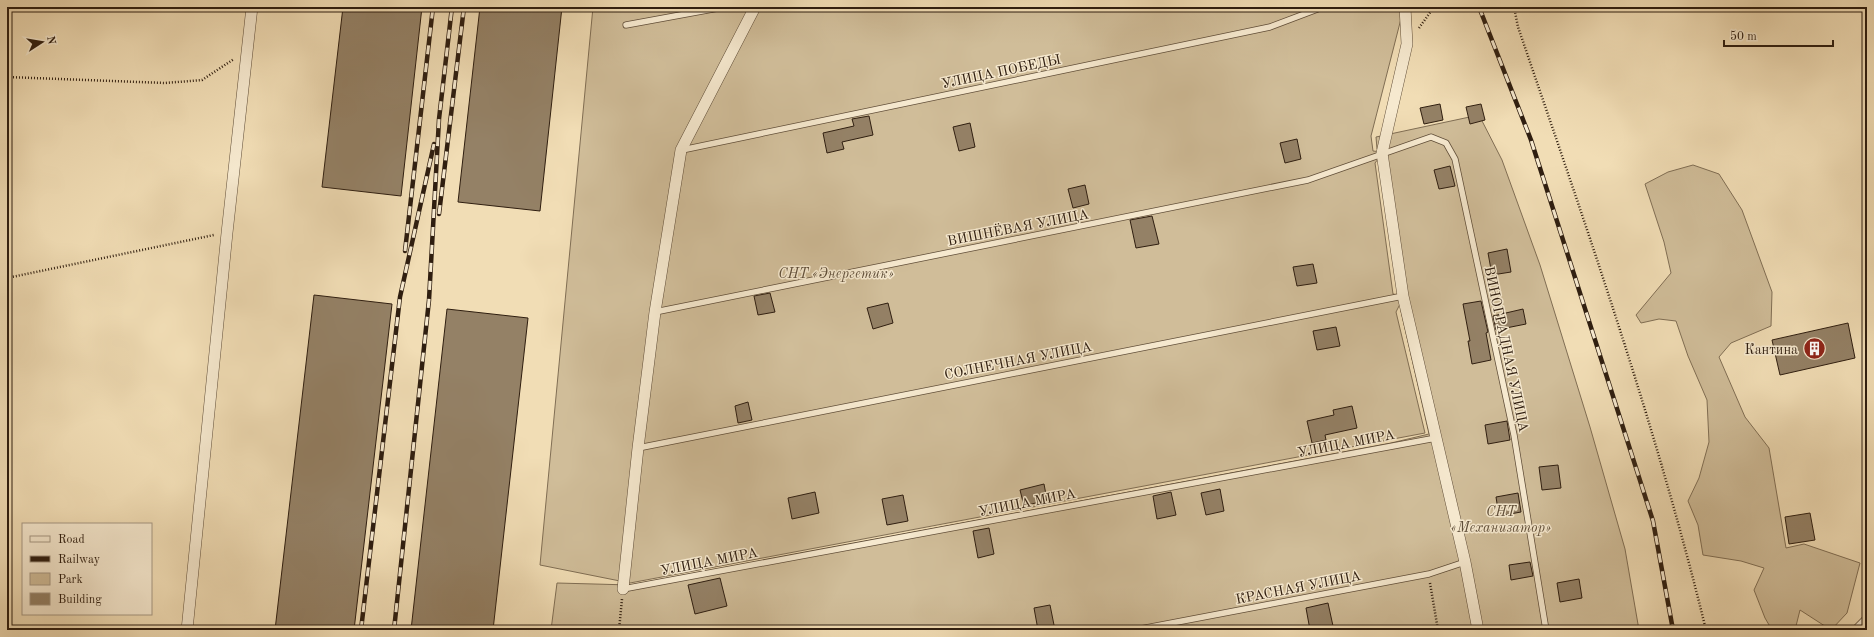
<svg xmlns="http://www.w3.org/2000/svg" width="1874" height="637" font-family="'Old Standard TT',serif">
	<rect width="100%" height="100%" fill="#f1ddb5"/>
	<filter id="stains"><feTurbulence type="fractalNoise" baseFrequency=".005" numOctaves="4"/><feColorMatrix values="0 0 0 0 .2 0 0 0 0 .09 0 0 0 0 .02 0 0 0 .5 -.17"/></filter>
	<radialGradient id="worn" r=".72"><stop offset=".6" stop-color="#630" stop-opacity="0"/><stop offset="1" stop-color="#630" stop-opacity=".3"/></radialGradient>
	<!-- green -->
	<g fill="#d0bd99" stroke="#806e54" fill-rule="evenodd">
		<path d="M593,7h811l-33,129 2,15 9,1 -5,-3 -1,-12 103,-22 23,45 38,105 50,162 35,122 14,81h-1088l6,-47 74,2 760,-142 38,-9 -28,-123 2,-13 -7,14 29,121 -795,150 -90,-18zM1382,154l17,141 -6,-1 -18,-131z"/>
		<path d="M1693,165l26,9 23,36 30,82 -1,34 -40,17 -12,14 26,60 24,31 17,100 18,-4 56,19 -13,50 -16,17 -31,-20 -5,20h-23l-7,-12 -11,-28 10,-22 -23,-7 -38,-6 -5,-30 -10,-24 11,-23 10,-36 -2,-42 -19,-44 -12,-35 -17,-2 -18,4 -5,-8 35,-42 -7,-31 -19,-58 23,-12z"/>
	</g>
	<!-- building -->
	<g fill="#948166" stroke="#2f1e10">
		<path d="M343,7h79l-21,189 -79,-9z"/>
		<path d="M480,7h82l-22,204 -82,-9z"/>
		<path d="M1440,104l3,16 -19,4 -4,-16z"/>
		<path d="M1481,104l4,16 -15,4 -4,-17z"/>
		<path d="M869,116l4,19 -31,7 2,7 -17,4 -4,-20 31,-7 -2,-7z"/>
		<path d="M970,123l5,24 -16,4 -6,-24z"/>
		<path d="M1297,139l4,20 -16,4 -5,-20z"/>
		<path d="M1450,166l5,20 -16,3 -5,-19z"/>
		<path d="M1085,185l4,19 -16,4 -5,-19z"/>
		<path d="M1152,216l7,28 -23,4 -6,-28z"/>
		<path d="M1507,249l4,23 -19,3 -4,-22z"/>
		<path d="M1313,264l4,19 -20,3 -4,-19z"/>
		<path d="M770,293l5,19 -17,3 -4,-19z"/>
		<path d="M314,295l78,9 -38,326h-79z"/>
		<path d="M1481,301l7,31 -2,1 5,27 -19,4 -4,-23h2l-7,-37z"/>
		<path d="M888,303l5,20 -20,6 -6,-21z"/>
		<path d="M447,309l81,9 -35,312h-82z"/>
		<path d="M1523,309l3,15 -30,6 -3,-14z"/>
		<path d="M1848,323l7,35 -75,17 -8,-35z"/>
		<path d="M1336,327l4,19 -23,4 -4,-19z"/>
		<path d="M748,402l4,18 -14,3 -3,-17z"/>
		<path d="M1352,406l5,22 -32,7 1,5 -14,3 -5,-22 27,-6 -1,-5z"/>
		<path d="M1507,421l3,19 -22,4 -3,-19z"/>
		<path d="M1558,465l3,23 -19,2 -3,-23z"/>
		<path d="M1044,484l3,16 -23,6 -4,-16z"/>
		<path d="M1220,489l4,22 -18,4 -5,-22z"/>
		<path d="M815,492l4,21 -27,6 -4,-21z"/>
		<path d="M1171,492l5,23 -19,4 -4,-23z"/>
		<path d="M1518,493l3,19 -22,4 -3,-19z"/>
		<path d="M903,495l5,26 -21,4 -5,-26z"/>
		<path d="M1810,513l5,27 -26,4 -4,-27z"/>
		<path d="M989,528l5,26 -16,4 -5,-27z"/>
		<path d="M1530,562l3,14 -22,4 -2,-15z"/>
		<path d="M720,578l7,28 -32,8 -7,-29z"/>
		<path d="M1579,579l3,19 -22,4 -3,-19z"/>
		<path d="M1328,603l5,23 -23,4 -4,-22z"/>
		<path d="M1050,605l5,25h-17l-4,-22z"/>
	</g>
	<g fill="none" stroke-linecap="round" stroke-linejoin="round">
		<defs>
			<g id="service">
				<path d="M626,25l98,-18"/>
				<path d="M682,150l588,-123 53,-20"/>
				<path d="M655,312l653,-132 123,-43 15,6 9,16 59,276 32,195"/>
				<path d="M638,448l765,-152"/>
				<path d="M623,589l813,-151"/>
				<path d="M1135,630l294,-56 36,-12"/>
				<path d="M1854,630l13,-13"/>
			</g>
			<g id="minor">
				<path d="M1405,7l2,37 -25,109 21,143 62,266 13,68"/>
				<path d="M623,589l15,-141 17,-136 26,-162 74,-143"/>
				<path d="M187,630l40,-397 25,-226"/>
			</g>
		</defs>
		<!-- service casing -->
		<use href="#service" stroke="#604e39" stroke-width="7"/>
		<!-- minor casing -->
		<use href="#minor" stroke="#604e39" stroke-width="12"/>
		<!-- path -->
		<g stroke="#2f1e10" stroke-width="2.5" stroke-dasharray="1 2" stroke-linecap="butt">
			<path d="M1514,7l4,20c68,199 138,398 188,603"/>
			<path d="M1419,28l15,-21"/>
			<path d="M7,77l158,6 37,-3 32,-21"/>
			<path d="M7,278l207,-43"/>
			<path d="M1430,583l8,47"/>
			<path d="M619,630l3,-31"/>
		</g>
		<!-- service -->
		<use href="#service" stroke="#f6e9cf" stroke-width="5.5"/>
		<!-- minor -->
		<use href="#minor" stroke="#f6e9cf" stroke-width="11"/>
		<defs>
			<g id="rail">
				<path d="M1479,7l52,133 122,381 20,109"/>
				<path d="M439,214l25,-207"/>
				<path d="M405,251l28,-244"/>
				<path d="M361,630l39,-333 34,-153"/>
				<path d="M394,630l35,-330 10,-181 13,-112"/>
			</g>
		</defs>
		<!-- rail casing -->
		<use href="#rail" stroke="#2f1e10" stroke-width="4.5"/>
		<!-- rail -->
		<use href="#rail" stroke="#f6e9cf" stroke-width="3" stroke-dasharray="9" stroke-linecap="butt"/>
	</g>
	<!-- icons -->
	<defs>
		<symbol id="building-disc" viewBox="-11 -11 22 22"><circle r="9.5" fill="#8f2418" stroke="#f6e9cf"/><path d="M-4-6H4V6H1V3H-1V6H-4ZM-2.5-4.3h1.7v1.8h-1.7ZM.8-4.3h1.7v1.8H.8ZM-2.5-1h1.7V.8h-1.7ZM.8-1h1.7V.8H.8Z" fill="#fff"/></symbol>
	</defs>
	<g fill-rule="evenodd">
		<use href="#building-disc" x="1802" y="336" width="25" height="25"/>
	</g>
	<g text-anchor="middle" stroke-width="3" stroke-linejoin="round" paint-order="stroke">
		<!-- street labels -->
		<g font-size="14" fill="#2f1e10" stroke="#f6e9cf">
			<text transform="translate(1001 71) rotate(-12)" y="5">УЛИЦА ПОБЕДЫ</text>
			<text transform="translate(1018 227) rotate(-11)" y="5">ВИШНЁВАЯ УЛИЦА</text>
			<text transform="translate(1507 349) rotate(78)" y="5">ВИНОГРАДНАЯ УЛИЦА</text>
			<text transform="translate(1018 360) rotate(-11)" y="5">СОЛНЕЧНАЯ УЛИЦА</text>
			<text transform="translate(1346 443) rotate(-11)" y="5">УЛИЦА МИРА</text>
			<text transform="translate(1027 502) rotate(-11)" y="5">УЛИЦА МИРА</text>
			<text transform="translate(709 561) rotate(-11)" y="5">УЛИЦА МИРА</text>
			<text transform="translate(1298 587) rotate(-11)" y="5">КРАСНАЯ УЛИЦА</text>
		</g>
		<!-- park labels -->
		<g font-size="14" font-style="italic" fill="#5f4e39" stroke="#f6e9cf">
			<text x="836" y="278">СНТ «Энергетик»</text>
			<text x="1501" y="516">СНТ<tspan x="1501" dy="16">«Механизатор»</tspan></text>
		</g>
		<!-- poi labels -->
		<g font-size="14" fill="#2f1e10" stroke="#f6e9cf" text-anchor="end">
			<text x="1798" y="354">Кантина</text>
		</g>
	</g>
	<!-- margin -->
	<rect width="1874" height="637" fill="none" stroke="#f1ddb5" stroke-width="24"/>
	<rect x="8" y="8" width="1858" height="621" fill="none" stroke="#2f1e10" stroke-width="2"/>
	<rect x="12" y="12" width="1850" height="613" fill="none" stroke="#2f1e10"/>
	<!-- legend -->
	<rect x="22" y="523" width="130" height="92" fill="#f6e9cf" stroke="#a69883"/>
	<rect x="30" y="536" width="20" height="6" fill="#f6e9cf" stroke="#a69883"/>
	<text x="58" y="543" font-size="12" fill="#2f1e10">Road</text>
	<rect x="30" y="556" width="20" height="6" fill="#2f1e10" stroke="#a69883"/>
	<text x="58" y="563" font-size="12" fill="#2f1e10">Railway</text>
	<rect x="30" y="573" width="20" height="12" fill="#d0bd99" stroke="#a69883"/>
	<text x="58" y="583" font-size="12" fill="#2f1e10">Park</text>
	<rect x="30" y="593" width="20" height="12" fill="#948166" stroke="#a69883"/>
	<text x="58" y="603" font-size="12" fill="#2f1e10">Building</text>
	<!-- north arrow -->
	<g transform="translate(42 42) rotate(78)" stroke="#f6e9cf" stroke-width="3" paint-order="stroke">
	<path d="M0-3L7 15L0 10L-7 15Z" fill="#2f1e10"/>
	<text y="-6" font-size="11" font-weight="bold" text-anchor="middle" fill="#2f1e10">N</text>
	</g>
	<!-- scale -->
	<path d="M1724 40v6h109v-6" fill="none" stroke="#2f1e10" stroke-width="2"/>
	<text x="1730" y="40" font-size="12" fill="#2f1e10" stroke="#f6e9cf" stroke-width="3" paint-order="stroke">50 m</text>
	<rect width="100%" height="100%" filter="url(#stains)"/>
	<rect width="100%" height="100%" fill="url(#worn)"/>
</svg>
